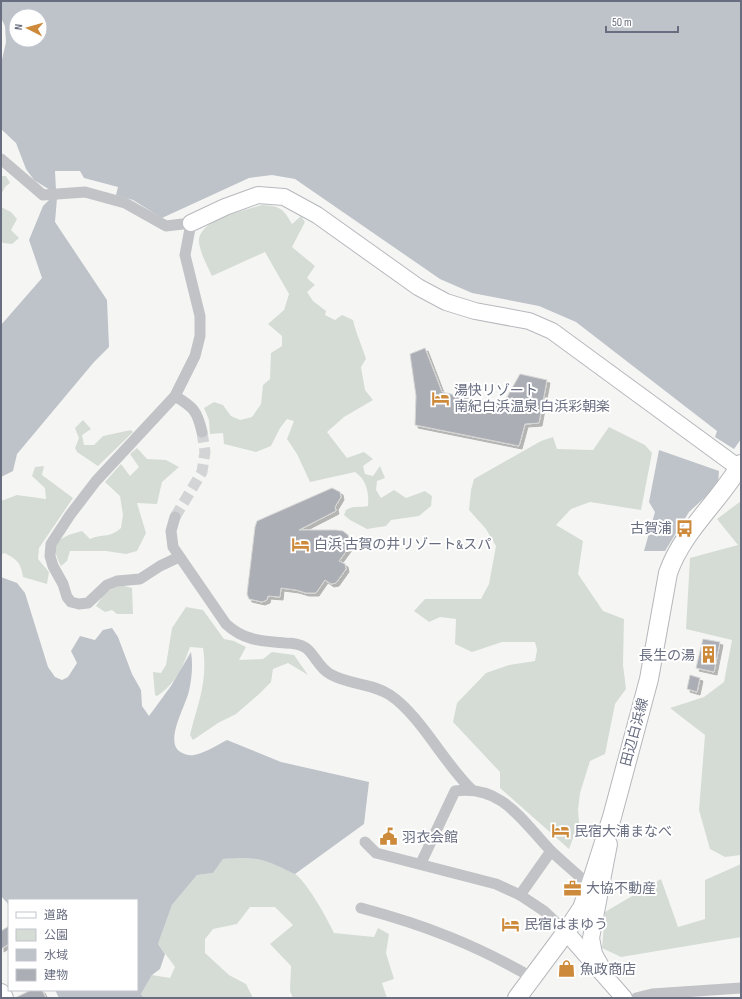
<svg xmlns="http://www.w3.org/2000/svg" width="742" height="999" font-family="'Sofia Sans Condensed','Noto Sans JP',sans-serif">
	<defs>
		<filter id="shadow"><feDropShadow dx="3" dy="3" stdDeviation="0" flood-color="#0004"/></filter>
	</defs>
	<rect width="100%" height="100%" fill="#f5f6f3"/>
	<!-- green -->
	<g fill="#d5dcd5">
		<path d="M1,176h5l4,7 -5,4 -4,8z"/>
		<path d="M262,205c18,1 21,3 30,19l9,-8 4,6 -13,25 23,19 -8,12 8,7 -8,7 6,9 13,10 -1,4 10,5 7,-5 11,5c3,14 9,25 13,39l-5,8 4,23 8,10 -29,17 -17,15 20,26 17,-6 9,7 -10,7 2,8 8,2 7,-10 5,12 -8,3 -1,9 5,8 13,-8 12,8 19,-7 7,5 -1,10 -12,10 -28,4 -5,6 -19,3 -17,-9 -6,-5 2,-5c8,-5 14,-2 22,-4 1,-13 -1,-26 -13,-34l-45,10 -13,-28 -10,-15 7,-18 -7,-2 -7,9 -9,18 -15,6 -32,-8 -1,-11 -13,1 -1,-14 -5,-12 10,-6 9,3 8,11 9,4 12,-3 9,-13 2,-19 7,-6 1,-26 11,-7v-10l-14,-12 16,-14 5,-16 -24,-42 -53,24c-5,-10 -11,-22 -13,-33 -3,-23 46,-33 63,-38z"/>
		<path d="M1,207l10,5 6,7 -6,11 8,8 -7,6 -9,-1 -2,-4z"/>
		<path d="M83,420l8,9 -9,6 2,10h10l9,-9 28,-6 2,2 -35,34 -21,-14 -2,-4 4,-10 -4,-10z"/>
		<path d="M609,427l36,18 7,8 -11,57 -51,-8 -19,7 -15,16 27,16 -5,33 25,37 21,8 -1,46 3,24 -11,15 -10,50 -15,7 -10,32 -2,17 1,12 -10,27 -69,-61v-16l-47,-50 4,-19 29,-30 23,-8 26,-4 2,-11 -2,-8h-33l-30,10 -17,-8 1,-25 -16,-2 -11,5 -15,-11 11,-12h56l8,-15 7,-38 -10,-17 -17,-19 2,-20 3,-11 67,-38 12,-4 4,12 36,1z"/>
		<path d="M137,448l10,11 19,1 13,7 -17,15 -5,22 -20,-1 9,30 -9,18 -11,3 -20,-3h-36l-3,10 -6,5c-14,-24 1,-30 21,-35l8,8c14,-6 18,0 31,-11l2,-13 -3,-19 -15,-14 16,-18 9,12 9,-9 -9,-13z"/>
		<path d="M44,466l-2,9 31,23 -34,50 -1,11 11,13 -2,12 -24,-7c-2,-14 -6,-18 -19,-24l-3,2v-54l16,-6 29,4 -1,-11 -13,-12 3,-9z"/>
		<path d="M741,501v354l-16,2 -15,-8 -11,-39 6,-75 -35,-27 34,-11 20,-15 8,-42 -46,-11 4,-71 48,-13 -21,-26z"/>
		<path d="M121,585l11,3 1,26h-16l-5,-4 -7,2 -9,-6c7,-11 12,-17 25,-21z"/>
		<path d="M186,607l17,3 21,29 10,2 12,6 -7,13 24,-1 9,-7 22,3 14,20 -20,-12 -15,6 -2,13 -13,13 -22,19 -18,9 -25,17 -3,-5c8,-33 18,-53 13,-87l-13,-1c-8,22 -13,35 -33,49l-2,-1 -2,-23 8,1 5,-8 6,-37z"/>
		<path d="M250,856c15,3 31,9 44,17 13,9 33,45 40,60l40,4 4,-9 11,6 -3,19 8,26 -12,4 5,15h-94l-3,-7 1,-25 -21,-22 23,-19 -18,-18h-25l-13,17 -24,5 -8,10v14l24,22 17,9 7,14h-109l-3,-4 11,-19 18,3 5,-11 -17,-23 14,-39 25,-30 16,-2 10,-14z"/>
		<path d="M741,864v73l-120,20 -19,-9 3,-36 56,-33 17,48 27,-8v-39z"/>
	</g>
	<!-- water -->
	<g fill="#bec2c9" fill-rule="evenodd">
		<path d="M1,1h740v438l-7,10 -19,-12 2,-6 -141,-109 -37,-16 -67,-13 -32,-14 -145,-100 -23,-4 -23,3 -87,40 -29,-18 -17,-5 2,-8 -34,-9 -4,-7h-25l1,19h-6l-16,-10 -8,-11 -10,-26 -15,-14v-65l5,-22 -1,-16 -4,-8zM16,16h24v24h-24z"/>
		<path d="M51,198h6l-2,24 52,78 2,47 -15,15 -77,92 -4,17 -12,6v-152l41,-47 -13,-38 14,-34z"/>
		<path d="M659,450l60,21 -1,14 -29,27 -24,39h-21l11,-39 -6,-10z"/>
		<path d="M1,577l16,6 8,10 23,74 7,10 7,3 6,-3 9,-14 -6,-12 9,-15 15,4 8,-10 9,-2 6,9 14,37 9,16 1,16 7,10 22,-30 20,-34c2,12 1,26 -2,39 -3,14 -24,49 -10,60 4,3 10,5 15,4 11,-2 23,-10 33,-15l54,22 88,20 -5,42 -69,50c-32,-15 -36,-18 -72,-15l-10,14 -16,2 -25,30 -14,39 7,10 -5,15 -8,6 -11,19 3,4h-85l-4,-8h82v-90h-128v5l-8,-9z"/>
	</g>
	<!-- building -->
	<g fill="#abaeb5" stroke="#d6d7d5" filter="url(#shadow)">
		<path d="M425,348l17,44 60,14 18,-32 27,6 -8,43 -14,1 -6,22 -104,-21 1,-29 -6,-42z"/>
		<path d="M332,488l8,4 1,5 -6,10 1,4 -37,19h37l7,1 5,4 2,11 -11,15 6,3 1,5 -10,14 -5,1 -6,-4 -9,13h-10l-10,-3 -15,-2 -1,9 -12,-1 -1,4 -5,2 -13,-3 -2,-5 8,-67 2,-6z"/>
		<path d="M703,639l17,3 -6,30 -18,-4z"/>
		<path d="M690,675l10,3 -3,14 -10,-3z"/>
		<path d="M9,926v18l-8,5v-18z"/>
		<path d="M31,990h11l4,8h-31z"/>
	</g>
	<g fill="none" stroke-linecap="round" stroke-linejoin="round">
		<!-- street-tunnel -->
		<path stroke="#d2d4d6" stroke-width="11" stroke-dasharray="11 5.5" stroke-linecap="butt" d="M175,517l27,-45 3,-20 -3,-20"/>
		<defs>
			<g id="secondary">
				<path d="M191,223l34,-16 33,-12 26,2 33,18 101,72 28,15 29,9 54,10 23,10 187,137"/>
				<path d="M566,932l58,66"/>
				<path d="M607,977l-13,-23 -3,-16 18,-94"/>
			</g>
			<g id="primary">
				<path d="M1,993l3,5"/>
				<path d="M517,998l49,-66 16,-24 8,-22 22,-69 37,-138 19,-106c15,-43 51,-71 73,-109"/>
			</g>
		</defs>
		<!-- secondary casing -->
		<use href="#secondary" stroke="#b6b8be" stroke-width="18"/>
		<!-- primary casing -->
		<use href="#primary" stroke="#b5b7bb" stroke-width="20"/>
		<!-- street -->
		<g stroke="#c2c3c7" stroke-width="11">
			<path d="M1,159l42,36 42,-3 40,11 41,23 25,-3 -6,32 15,61v20l-5,20 -20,40 -79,85 -26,34 -19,29 -1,12 3,10 10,18 4,13 4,5 8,2 9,-1 19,-18 10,-4 23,-2 20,-13 19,-9"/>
			<path d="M175,396c18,11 22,14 27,36"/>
			<path d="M175,517l-4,14 2,16 53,77c18,17 37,17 59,19 6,0 15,1 21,5 9,7 13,20 24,26 19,11 42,9 60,21 30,20 54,68 81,94"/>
			<path d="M365,842l11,11 120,31 24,11 24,16 22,21"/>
			<path d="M421,863l34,-72c48,-6 67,30 96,60 13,12 26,23 39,35"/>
			<path d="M520,895l31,-44"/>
			<path d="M361,908c64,17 115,37 172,70"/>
			<path d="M636,998l16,-4 89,-6"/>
		</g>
		<!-- secondary -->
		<use href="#secondary" stroke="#fff" stroke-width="16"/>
		<!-- primary -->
		<use href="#primary" stroke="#fff" stroke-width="18"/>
	</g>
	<!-- icons -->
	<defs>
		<symbol id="hotel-bare" viewBox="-9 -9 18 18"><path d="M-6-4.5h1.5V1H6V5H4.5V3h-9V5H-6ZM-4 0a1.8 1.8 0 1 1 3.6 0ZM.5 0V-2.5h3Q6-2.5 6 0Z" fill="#cd8a3b" stroke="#fff" stroke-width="2.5" paint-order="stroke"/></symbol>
		<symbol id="bus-bare" viewBox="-9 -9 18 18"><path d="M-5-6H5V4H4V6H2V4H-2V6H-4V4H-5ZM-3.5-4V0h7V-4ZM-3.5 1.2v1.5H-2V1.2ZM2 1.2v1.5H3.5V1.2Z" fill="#cd8a3b" stroke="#fff" stroke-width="2.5" paint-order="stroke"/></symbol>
		<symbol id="building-bare" viewBox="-9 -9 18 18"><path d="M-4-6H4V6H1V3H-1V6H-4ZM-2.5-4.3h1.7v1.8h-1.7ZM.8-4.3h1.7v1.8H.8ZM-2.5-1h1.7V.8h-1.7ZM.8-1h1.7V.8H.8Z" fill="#cd8a3b" stroke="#fff" stroke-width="2.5" paint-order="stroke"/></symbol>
		<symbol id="civic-bare" viewBox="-9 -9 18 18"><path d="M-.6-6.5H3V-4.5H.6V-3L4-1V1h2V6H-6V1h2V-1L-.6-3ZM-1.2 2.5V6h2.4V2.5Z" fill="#cd8a3b" stroke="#fff" stroke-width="2.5" paint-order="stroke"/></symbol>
		<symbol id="office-bare" viewBox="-9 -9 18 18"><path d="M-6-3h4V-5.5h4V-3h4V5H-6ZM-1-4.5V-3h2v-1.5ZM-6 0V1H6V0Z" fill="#cd8a3b" stroke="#fff" stroke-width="2.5" paint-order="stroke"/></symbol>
		<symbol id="shop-bare" viewBox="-9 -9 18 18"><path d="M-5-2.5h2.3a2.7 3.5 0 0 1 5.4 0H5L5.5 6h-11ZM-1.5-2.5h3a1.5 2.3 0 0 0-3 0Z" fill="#cd8a3b" stroke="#fff" stroke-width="2.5" paint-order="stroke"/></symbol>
	</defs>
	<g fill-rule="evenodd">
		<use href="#hotel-bare" x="428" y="386" width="25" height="25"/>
		<use href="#bus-bare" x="672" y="516" width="25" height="25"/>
		<use href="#hotel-bare" x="288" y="532" width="25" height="25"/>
		<use href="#building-bare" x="696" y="642" width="25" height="25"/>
		<use href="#hotel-bare" x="548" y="818" width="25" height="25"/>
		<use href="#civic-bare" x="376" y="824" width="25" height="25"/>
		<use href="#office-bare" x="560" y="876" width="25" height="25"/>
		<use href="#hotel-bare" x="498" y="912" width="25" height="25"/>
		<use href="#shop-bare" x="554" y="956" width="25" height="25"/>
	</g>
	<g text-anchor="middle" stroke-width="4" stroke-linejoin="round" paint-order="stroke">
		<!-- poi labels -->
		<g font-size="14" fill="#686e80" stroke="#fff" text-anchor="start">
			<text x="454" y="395">湯快リゾート<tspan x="454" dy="16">南紀白浜温泉 白浜彩朝楽</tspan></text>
			<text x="672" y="533" text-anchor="end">古賀浦</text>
			<text x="314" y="549">白浜 古賀の井リゾート&amp;スパ</text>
			<text x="695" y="660" text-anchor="end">長生の湯</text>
			<text x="574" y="836">民宿大浦まなべ</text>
			<text x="402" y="842">羽衣会館</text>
			<text x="586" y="893">大協不動産</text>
			<text x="524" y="929">民宿はまゆう</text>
			<text x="580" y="974">魚政商店</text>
		</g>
		<!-- street labels -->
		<g font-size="14" fill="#686e80" stroke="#fff">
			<text transform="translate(634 732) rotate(-75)" y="5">田辺白浜線</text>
		</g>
	</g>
	<!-- border -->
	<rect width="742" height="999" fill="none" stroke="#686e80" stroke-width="4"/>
	<!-- legend -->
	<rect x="8" y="899" width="130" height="92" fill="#ffffff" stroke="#c3c5cc"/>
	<rect x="16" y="912" width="20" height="6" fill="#ffffff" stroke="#c3c5cc"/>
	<text x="44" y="919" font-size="12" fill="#686e80">道路</text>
	<rect x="16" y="929" width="20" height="12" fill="#d5dcd5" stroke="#c3c5cc"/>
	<text x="44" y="939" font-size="12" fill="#686e80">公園</text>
	<rect x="16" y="949" width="20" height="12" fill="#bec2c9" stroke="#c3c5cc"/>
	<text x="44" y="959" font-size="12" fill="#686e80">水域</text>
	<rect x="16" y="969" width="20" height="12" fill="#abaeb5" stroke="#c3c5cc"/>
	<text x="44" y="979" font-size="12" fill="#686e80">建物</text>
	<!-- north arrow -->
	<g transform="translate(28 28) rotate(276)"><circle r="19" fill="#ffffff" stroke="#c3c5cc"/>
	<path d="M0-3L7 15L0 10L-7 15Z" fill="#cd8a3b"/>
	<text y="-6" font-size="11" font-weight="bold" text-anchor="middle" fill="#686e80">N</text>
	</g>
	<!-- scale -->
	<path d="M606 26v6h72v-6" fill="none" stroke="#686e80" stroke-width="2"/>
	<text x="612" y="26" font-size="12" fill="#686e80" stroke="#ffffff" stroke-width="3" paint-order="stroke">50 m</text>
</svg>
